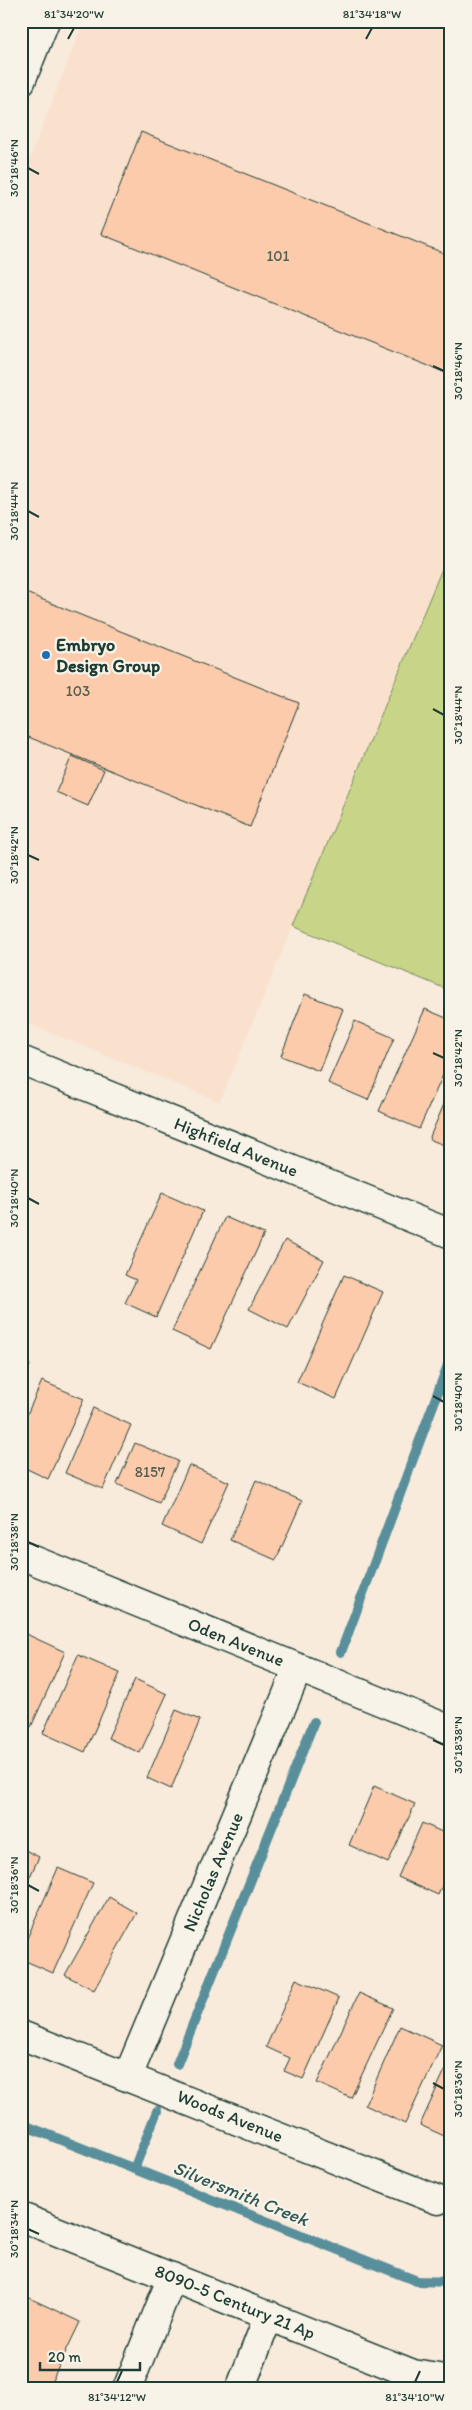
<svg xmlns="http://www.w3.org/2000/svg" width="472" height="2410" font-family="Itim,sans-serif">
	<rect width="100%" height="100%" fill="#f8ebdc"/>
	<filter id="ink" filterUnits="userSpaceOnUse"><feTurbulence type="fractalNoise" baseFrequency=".02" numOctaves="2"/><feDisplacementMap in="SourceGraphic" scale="10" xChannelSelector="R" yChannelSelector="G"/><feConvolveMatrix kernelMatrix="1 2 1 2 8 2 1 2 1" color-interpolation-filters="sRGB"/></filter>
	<g filter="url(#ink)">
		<!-- built -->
		<path fill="#f9e1ce" d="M84,21h367v526l-231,555 -199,-81v-840z"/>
		<!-- green -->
		<path fill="#c8d589" stroke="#74895e" d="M451,547v444l-158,-65z"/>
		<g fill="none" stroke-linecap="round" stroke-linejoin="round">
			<!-- stream -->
			<g stroke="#588f9b" stroke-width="10">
				<path d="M341,1652l110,-295"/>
				<path d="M177,2064l137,-342"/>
				<path d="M21,2124l396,157 34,1"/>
				<path d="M134,2169l23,-58"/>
			</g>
		</g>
		<!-- building -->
		<g fill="#fccbac" stroke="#1f3d34">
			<path d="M141,132l310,124v105l-5,12 -345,-139z"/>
			<path d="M21,591l278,112 -49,124 -229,-93z"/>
			<path d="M72,756l32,14 -16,36 -32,-14z"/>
			<path d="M305,994l38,15 -24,62 -38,-15z"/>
			<path d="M425,1009l26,11v37l-32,72 -40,-18z"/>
			<path d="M355,1021l39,17 -26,62 -40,-17z"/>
			<path d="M451,1088v60l-22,-9z"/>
			<path d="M162,1193l41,18 -47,106 -31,-14 11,-23 -11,-5z"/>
			<path d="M225,1217l39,17 -53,115 -39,-18z"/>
			<path d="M285,1240l39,20 -36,69 -39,-20z"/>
			<path d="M344,1275l39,17 -47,107 -39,-17z"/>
			<path d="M21,1362l9,3 -9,21z"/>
			<path d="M42,1381l42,18 -36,80 -27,-13v-38z"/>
			<path d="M93,1408l38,17 -28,64 -38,-16z"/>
			<path d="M135,1443l43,18 -19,42 -42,-19z"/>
			<path d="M189,1465l40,17 -28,62 -39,-18z"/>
			<path d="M256,1480l46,21 -26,59 -46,-20z"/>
			<path d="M24,1633l41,19 -34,75 -10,-5v-83z"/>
			<path d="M78,1655l42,18 -35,79 -42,-19z"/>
			<path d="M135,1679l32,15 -27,59 -32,-15z"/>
			<path d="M176,1710l24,10 -29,69 -24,-11z"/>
			<path d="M374,1786l41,18 -27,59 -39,-18z"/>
			<path d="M422,1823l29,13v30l-13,29 -40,-18z"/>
			<path d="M21,1848l18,9 -18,39z"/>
			<path d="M58,1868l35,15 -40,90 -32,-14v-7z"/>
			<path d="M109,1897l28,16 -43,77 -29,-15z"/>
			<path d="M296,1979l43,19 -36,81 -19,-8 6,-13 -24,-11z"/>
			<path d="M359,1993l34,15 -42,90 -34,-15z"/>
			<path d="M400,2026l42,19 -37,79 -40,-19z"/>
			<path d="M451,2057v82l-31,-14z"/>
			<path d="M21,2294l59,28 -32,67h-27z"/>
		</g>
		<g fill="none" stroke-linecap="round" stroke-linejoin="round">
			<defs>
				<g id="street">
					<path d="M21,81l24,-60"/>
					<path d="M21,1060l430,174"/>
					<path d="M21,1555l430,175"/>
					<path d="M21,2035l417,165"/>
					<path d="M128,2076l170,-408"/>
					<path d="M21,2217l392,157 38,6"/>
					<path d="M127,2389l45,-112"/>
					<path d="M240,2389l29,-74"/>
				</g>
			</defs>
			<!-- street casing -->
			<use href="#street" stroke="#1f3d34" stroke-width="31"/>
			<!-- street -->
			<use href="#street" stroke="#f7f3e8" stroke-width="28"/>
		</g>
	</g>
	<!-- ticks -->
	<path fill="none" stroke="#1f3d34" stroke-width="2" d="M68,39l6,-11M366,39l6,-11M28,168l11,6M433,366l11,5M28,511l11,6M433,709l11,6M28,855l11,5M433,1053l11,5M28,1198l11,6M433,1396l11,6M28,1542l11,5M433,1740l11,5M28,1885l11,6M433,2083l11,6M28,2229l11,5M117,2382l5,-11M415,2382l5,-11"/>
	<!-- markers -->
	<circle fill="#1f6fb2" stroke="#f7f3e8" stroke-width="2" cx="46" cy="655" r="5"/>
	<g text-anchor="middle" stroke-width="4.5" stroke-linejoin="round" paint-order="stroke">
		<!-- number labels -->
		<g font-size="15" fill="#566052">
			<text x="278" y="261">101</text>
			<text x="78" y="696">103</text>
			<text x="150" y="1477">8157</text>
		</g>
		<!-- poi labels -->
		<g font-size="18" font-weight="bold" fill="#1f3d34" stroke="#f7f3e8" text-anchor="start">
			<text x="56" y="651">Embryo<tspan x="56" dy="21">Design Group</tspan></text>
		</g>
		<!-- street labels -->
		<g font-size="18" fill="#1f3d34" stroke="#f7f3e8">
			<text transform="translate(236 1147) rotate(22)" y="6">Highfield Avenue</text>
			<text transform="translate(236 1642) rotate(22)" y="6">Oden Avenue</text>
			<text transform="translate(213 1872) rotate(-67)" y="6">Nicholas Avenue</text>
			<text transform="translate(230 2116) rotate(22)" y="6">Woods Avenue</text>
			<text transform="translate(235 2302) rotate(22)" y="6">8090-5 Century 21 Ap</text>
		</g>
		<!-- water labels -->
		<g font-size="19" font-style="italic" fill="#325856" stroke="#f7f3e8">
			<text transform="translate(241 2193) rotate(22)" y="7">Silversmith Creek</text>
		</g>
	</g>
	<!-- margin -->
	<rect width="472" height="2410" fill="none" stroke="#f7f3e8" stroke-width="55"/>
	<!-- scale -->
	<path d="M40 2362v8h100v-8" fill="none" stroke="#1f3d34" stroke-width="2.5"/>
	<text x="48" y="2362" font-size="15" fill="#1f3d34" stroke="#f7f3e8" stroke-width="4" paint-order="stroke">20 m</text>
	<rect x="28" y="28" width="416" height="2354" fill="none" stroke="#1f3d34" stroke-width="2"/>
	<g font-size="12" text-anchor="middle" fill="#1f3d34">
		<text x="74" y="18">81°34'20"W</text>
		<text x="372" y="18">81°34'18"W</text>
		<text transform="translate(14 168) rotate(-90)" y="4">30°18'46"N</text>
		<text transform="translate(458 371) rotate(-90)" y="4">30°18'46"N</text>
		<text transform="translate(14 511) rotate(-90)" y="4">30°18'44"N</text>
		<text transform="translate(458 715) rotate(-90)" y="4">30°18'44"N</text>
		<text transform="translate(14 855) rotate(-90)" y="4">30°18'42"N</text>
		<text transform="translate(458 1058) rotate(-90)" y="4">30°18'42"N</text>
		<text transform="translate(14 1198) rotate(-90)" y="4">30°18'40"N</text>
		<text transform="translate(458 1402) rotate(-90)" y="4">30°18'40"N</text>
		<text transform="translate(14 1542) rotate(-90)" y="4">30°18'38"N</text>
		<text transform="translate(458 1745) rotate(-90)" y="4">30°18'38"N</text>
		<text transform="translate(14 1885) rotate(-90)" y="4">30°18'36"N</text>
		<text transform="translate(458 2089) rotate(-90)" y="4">30°18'36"N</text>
		<text transform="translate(14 2229) rotate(-90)" y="4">30°18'34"N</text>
		<text x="117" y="2401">81°34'12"W</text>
		<text x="415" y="2401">81°34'10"W</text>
	</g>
</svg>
